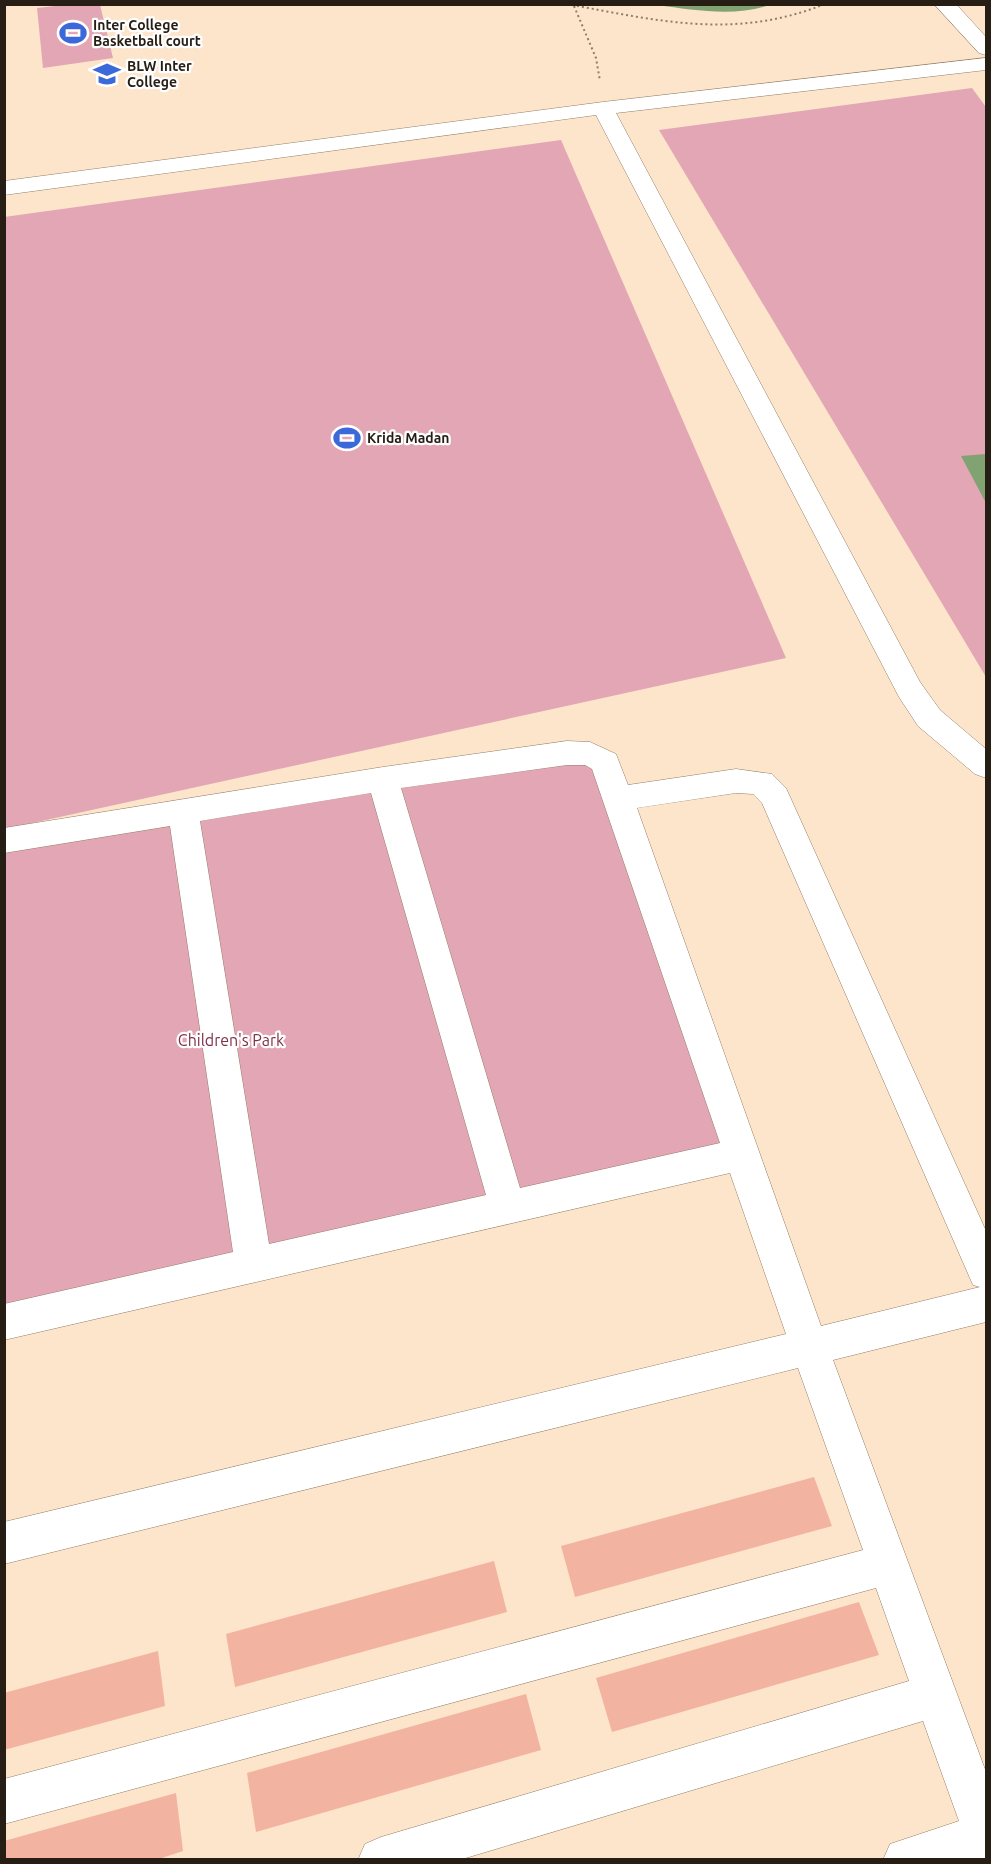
<svg xmlns="http://www.w3.org/2000/svg" width="991" height="1864" font-family="Ubuntu,sans-serif">
	<rect width="100%" height="100%" fill="#fce5cb"/>
	<!-- green -->
	<g fill="#e3a6b4">
		<path d="M64,5h36l13,53 -70,10 -6,-60z"/>
		<path d="M972,88l14,19v570l-327,-547z"/>
		<path d="M561,140l225,518 -781,171 -1,-612z"/>
		<path d="M590,754l153,400 -738,168v-474z"/>
	</g>
	<!-- water -->
	<g fill="#81a271">
		<path d="M658,5h111c-33,12 -77,5 -111,0z"/>
		<path d="M986,454v49l-25,-47z"/>
	</g>
	<!-- building -->
	<g fill="#f3b3a1">
		<path d="M814,1477l18,49 -257,71 -14,-51z"/>
		<path d="M494,1561l13,51 -272,75 -9,-53z"/>
		<path d="M859,1602l20,53 -267,77 -16,-54z"/>
		<path d="M158,1651l7,55 -161,44v-57z"/>
		<path d="M526,1694l15,56 -285,82 -9,-59z"/>
		<path d="M176,1793l7,58 -27,9h-152v-19z"/>
	</g>
	<g fill="none" stroke-linecap="round" stroke-linejoin="round">
		<defs>
			<g id="minor">
				<path d="M934,4h22l30,33v18l-7,-2z"/>
				<path d="M986,58v12l-370,43 304,569 20,28 46,39v29l-11,-4 -57,-48 -19,-29 -303,-582 -592,80v-14l599,-79z"/>
				<path d="M567,741l23,1 26,12 12,31 108,-16 36,5 14,14 200,443v91l-153,38 153,412v87l-103,1 7,-16 69,-23 -36,-100 -464,139h-101l7,-16 16,-7 528,-156 -33,-93 -872,236v-45l859,-229 -65,-182 -794,196v-42l782,-188 -56,-161 -726,167v-36l229,-52 -63,-426 -166,27v-25l379,-61zM567,765h18l7,4 128,374 -200,45 -119,-400zM371,793l115,402 -217,49 -69,-423zM736,793l17,1 9,9 211,482 7,2 -159,39 -184,-518z"/>
			</g>
		</defs>
		<!-- minor casing -->
		<use href="#minor" stroke="#937e67" stroke-width="1"/>
		<!-- path -->
		<g stroke="#8d7e6c" stroke-width="2" stroke-dasharray="2 3" stroke-linecap="butt">
			<path d="M567,4c92,17 168,36 258,0"/>
			<path d="M574,6l22,52 4,23"/>
		</g>
		<!-- minor -->
		<use href="#minor" fill="#fff" fill-rule="evenodd"/>
	</g>
	<!-- icons -->
	<defs>
		<symbol id="stadium-bare" viewBox="-9 -9 18 18"><path d="M0-5a6.5 5 0 1 0 0 10a6.5 5 0 1 0 0-10ZM-3.5-1.8h7v3.6h-7Z" fill="#3b69d9" stroke="#fff" stroke-width="2.5" paint-order="stroke"/></symbol>
		<symbol id="university-bare" viewBox="-9 -9 18 18"><path d="M0-5L7-2L0 1L-7-2ZM-4 1L0 2.5L4 1V4Q0 6-4 4Z" fill="#3b69d9" stroke="#fff" stroke-width="2.5" paint-order="stroke"/></symbol>
	</defs>
	<g fill-rule="evenodd">
		<use href="#stadium-bare" x="54" y="14" width="38" height="38"/>
		<use href="#university-bare" x="88" y="55" width="38" height="38"/>
		<use href="#stadium-bare" x="328" y="419" width="38" height="38"/>
	</g>
	<g text-anchor="middle" stroke-width="4.5" stroke-linejoin="round" paint-order="stroke">
		<!-- far-poi labels -->
		<g font-size="14" font-weight="bold" fill="#261e14" stroke="#fff" text-anchor="start">
			<text x="93" y="30">Inter College<tspan x="93" dy="16">Basketball court</tspan></text>
			<text x="127" y="71">BLW Inter<tspan x="127" dy="16">College</tspan></text>
			<text x="367" y="443">Krida Madan</text>
		</g>
		<!-- park labels -->
		<g font-size="16" fill="#7e3149" stroke="#fff">
			<text x="231" y="1046">Children's Park</text>
		</g>
	</g>
	<!-- border -->
	<rect width="991" height="1864" fill="none" stroke="#261e14" stroke-width="12"/>
</svg>
